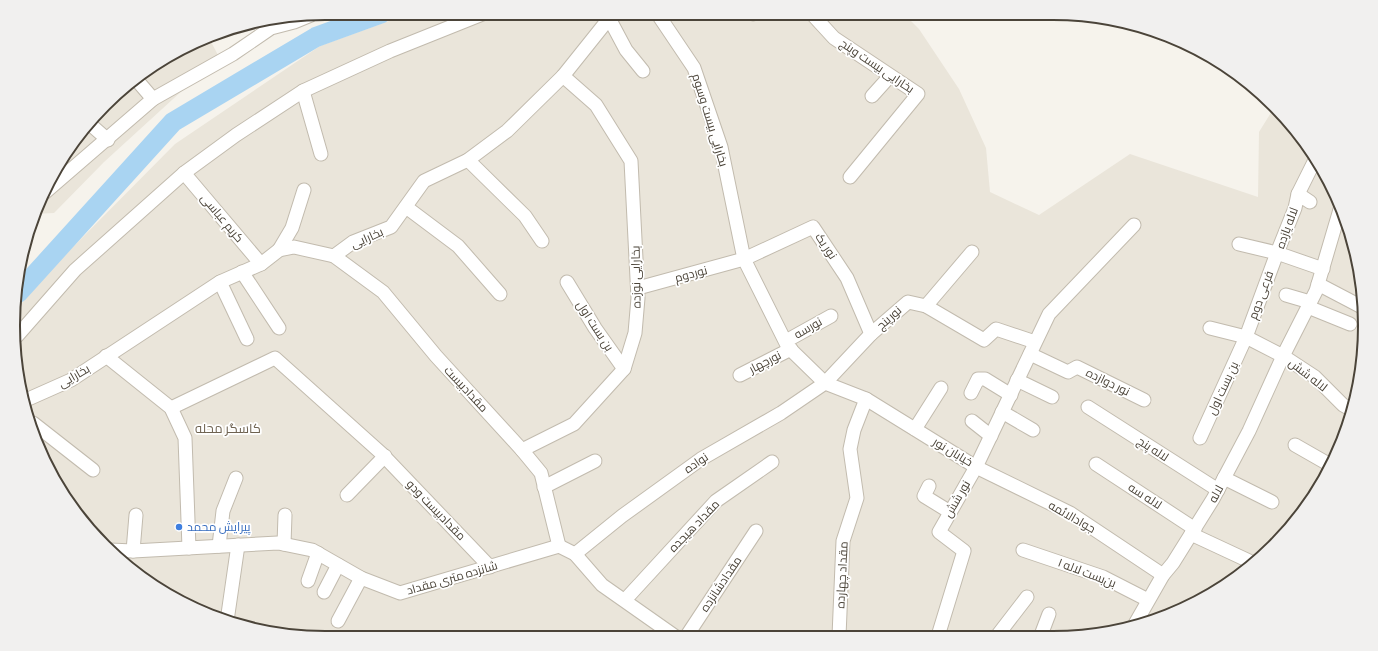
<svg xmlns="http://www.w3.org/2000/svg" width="1378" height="651" font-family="Commissioner,Cairo,sans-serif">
	<rect width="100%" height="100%" fill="#f6f3ec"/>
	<!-- residential -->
	<g fill="#eae5da">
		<path d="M411,13h492l16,16 40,60 27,59 4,44 49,23 91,-61 128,43 1,-65 16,-26 37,46 29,54 18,59 6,61 -6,61 -18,58 -40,71 -58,57 -71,41 -78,21 -769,3 -61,-6 -58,-18 -87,-54 -42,-44 -32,-52 -29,-98 2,-59 49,-54 108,-109 145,-98z"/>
		<path d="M209,38l10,19 -115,105 -50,51 -20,1 3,-8 29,-54 69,-74z"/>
	</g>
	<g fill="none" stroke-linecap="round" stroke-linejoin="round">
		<!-- river -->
		<path stroke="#a9d4f2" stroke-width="20" d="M18,293l155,-171 143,-85 66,-24"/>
		<defs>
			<g id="minor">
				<path d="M657,13l37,55 27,79 23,112 44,88 37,36 41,16 110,68 73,-153 85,-89"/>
				<path d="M811,13l23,25 84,56 -68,83"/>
				<path d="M753,14l2,-1"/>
				<path d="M610,20l16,30 17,21"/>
				<path d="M135,78l18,21"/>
				<path d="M303,91l18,63"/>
				<path d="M872,96l18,-20"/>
				<path d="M91,125l17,15"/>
				<path d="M468,160l57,56 17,25"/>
				<path d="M184,173l77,91"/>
				<path d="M43,194l110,-95 80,-45 38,-26 23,-6 17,-7"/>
				<path d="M1298,194l18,-36"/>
				<path d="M1310,202l-12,-8 -3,14 -18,45 46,16"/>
				<path d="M406,207l52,39 42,48"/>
				<path d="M279,250l13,-22 12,-38"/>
				<path d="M334,256l49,36 53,64 86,94 19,23 18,73"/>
				<path d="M242,272l37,56"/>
				<path d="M220,282l27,57"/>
				<path d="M567,282l28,46 29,41"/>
				<path d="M1318,284l42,22"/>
				<path d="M638,288l106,-29 69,-32 34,51 24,56"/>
				<path d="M1286,295l24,7"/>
				<path d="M926,306l58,34 12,-11 39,13"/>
				<path d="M1308,307l42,17"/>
				<path d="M1210,328l36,9 37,19 32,21 28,28 9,5"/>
				<path d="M17,336l58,-66 109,-97 52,-38 67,-44 87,-40 95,-38"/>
				<path d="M786,341l45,-25"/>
				<path d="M1030,354l38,18 9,-5 67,33"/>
				<path d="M106,356l65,52 14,30 4,110"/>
				<path d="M740,375l51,-26"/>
				<path d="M1017,380l35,17"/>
				<path d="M971,393l7,-14h7l26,16"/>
				<path d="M26,400l45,-20 149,-98 41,-18 18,-14 15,-3 40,9 19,-14 38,-15 33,-46 44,-21 39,-29 56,-55 40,-50 14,-13"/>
				<path d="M1088,407l130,83"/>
				<path d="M171,408l104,-50 106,95 109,114"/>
				<path d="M1002,412l31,18"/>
				<path d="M972,421l19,15"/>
				<path d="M33,423l60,47"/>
				<path d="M915,429l26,-41"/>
				<path d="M1200,438l46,-101 31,-84 -38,-9"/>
				<path d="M1295,445l35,20"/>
				<path d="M522,450l52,-26 50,-55 11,-36 3,-35 -7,-137 -35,-56 -33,-29"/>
				<path d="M1096,464l99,65"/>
				<path d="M1224,478l48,24"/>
				<path d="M929,486l-5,10 26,16"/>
				<path d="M544,487l51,-26"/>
				<path d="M347,495l38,-39"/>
				<path d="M1191,534l58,27"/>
				<path d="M284,544l1,-29"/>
				<path d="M219,546l4,-35 13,-33"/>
				<path d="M110,550l23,1 145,-8 34,7 49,28 39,15 159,-47 16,8 27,31 74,52"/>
				<path d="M1023,550l80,27 45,23"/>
				<path d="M133,551l3,-36"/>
				<path d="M575,554l47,-38 79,-57 80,-46 44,-30 46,-49 37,-32 18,4 46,-54"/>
				<path d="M308,581l10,-28"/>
				<path d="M324,592l14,-27"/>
				<path d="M625,600l91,-99 56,-39"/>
				<path d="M227,621l11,-76"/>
				<path d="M338,621l23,-43"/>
				<path d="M1135,624l28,-49 10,-12 40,-64 36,-68 34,-75 33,-65 25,-85"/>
				<path d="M1041,635l8,-21"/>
				<path d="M839,636l4,-95 14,-43 -7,-49 4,-19 12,-31"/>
				<path d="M938,636l26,-85 -25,-19 37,-65 94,46 93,62"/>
				<path d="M997,636l30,-39"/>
				<path d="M686,637l70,-106"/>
			</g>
		</defs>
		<!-- minor casing -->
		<use href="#minor" stroke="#c2bbae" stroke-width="15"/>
		<!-- minor -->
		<use href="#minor" stroke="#fff" stroke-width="13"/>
	</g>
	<!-- markers -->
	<circle fill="#3f7fe0" stroke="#fff" stroke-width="1.5" cx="179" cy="527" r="4"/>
	<g text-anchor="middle" stroke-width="3.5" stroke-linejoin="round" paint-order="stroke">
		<!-- street labels -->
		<g font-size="12" fill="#4b4439" stroke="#fff">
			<text transform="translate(877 66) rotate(34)" y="4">بخارایی بیست وپنج</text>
			<text transform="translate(710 120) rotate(73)" y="4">بخارایی بیست وسوم</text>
			<text transform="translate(222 218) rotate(50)" y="4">کریم عباسی</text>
			<text transform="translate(1287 228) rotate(-70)" y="4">لاله یازده</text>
			<text transform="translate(367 238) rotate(-24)" y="4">بخارایی</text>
			<text transform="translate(826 246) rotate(56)" y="4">نور یک</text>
			<text transform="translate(691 274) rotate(-15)" y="4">نوردوم</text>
			<text transform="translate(636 277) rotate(-91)" y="4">بخارایی نوزده</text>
			<text transform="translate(1261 295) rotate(-70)" y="4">فرعی دوم</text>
			<text transform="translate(889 318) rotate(-42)" y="4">نورپنج</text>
			<text transform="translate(595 326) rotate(57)" y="4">بن بست اول</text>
			<text transform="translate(808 328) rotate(-30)" y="4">نورسه</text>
			<text transform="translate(765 362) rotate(-27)" y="4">نورچهار</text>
			<text transform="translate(1308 375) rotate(38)" y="4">لاله شش</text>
			<text transform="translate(74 376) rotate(-30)" y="4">بخارایی</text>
			<text transform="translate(1108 382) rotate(26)" y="4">نور دوازده</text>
			<text transform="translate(1223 388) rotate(-65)" y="4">بن بست اول</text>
			<text transform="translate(466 389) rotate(47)" y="4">مقدادبیست</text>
			<text transform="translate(1153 449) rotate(33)" y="4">لاله پنج</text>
			<text transform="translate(953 452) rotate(31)" y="4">خیابان نور</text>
			<text transform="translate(696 463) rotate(-34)" y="4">نواده</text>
			<text transform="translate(1216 494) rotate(-61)" y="4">لاله</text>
			<text transform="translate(1145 496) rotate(33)" y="4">لاله سه</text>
			<text transform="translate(957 499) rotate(-60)" y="4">نور شش</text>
			<text transform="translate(436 510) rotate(46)" y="4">مقدادبیست ودو</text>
			<text transform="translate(1072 517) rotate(30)" y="4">جوادالائمه</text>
			<text transform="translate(694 526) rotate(-46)" y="4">مقداد هیجده</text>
			<text transform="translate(1087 573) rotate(21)" y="4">بن‌بست لاله ۱</text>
			<text transform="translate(842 575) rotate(-87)" y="4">مقداد چهارده</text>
			<text transform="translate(452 578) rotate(-16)" y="4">شانزده متری مقداد</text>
			<text transform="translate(721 584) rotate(-56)" y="4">مقدادشانزده</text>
		</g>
		<!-- shop labels -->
		<g font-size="12" fill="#366cbe" stroke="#fff" text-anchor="start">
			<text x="187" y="531">پیرایش محمد</text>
		</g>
		<!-- neighbourhood labels -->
		<g font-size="13" fill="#6e6250" stroke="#fff">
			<text x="228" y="433">کاسگر محله</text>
		</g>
	</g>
	<!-- crop -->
	<path d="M0 0H1378V651H0ZM325 20H1053A305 305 0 0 1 1358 325V326A305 305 0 0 1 1053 631H325A305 305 0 0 1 20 326V325A305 305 0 0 1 325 20Z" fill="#f1f0ef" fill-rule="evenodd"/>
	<path fill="none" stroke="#4b4439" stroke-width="2" d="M325 20H1053A305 305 0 0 1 1358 325V326A305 305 0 0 1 1053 631H325A305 305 0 0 1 20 326V325A305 305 0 0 1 325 20Z"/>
</svg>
